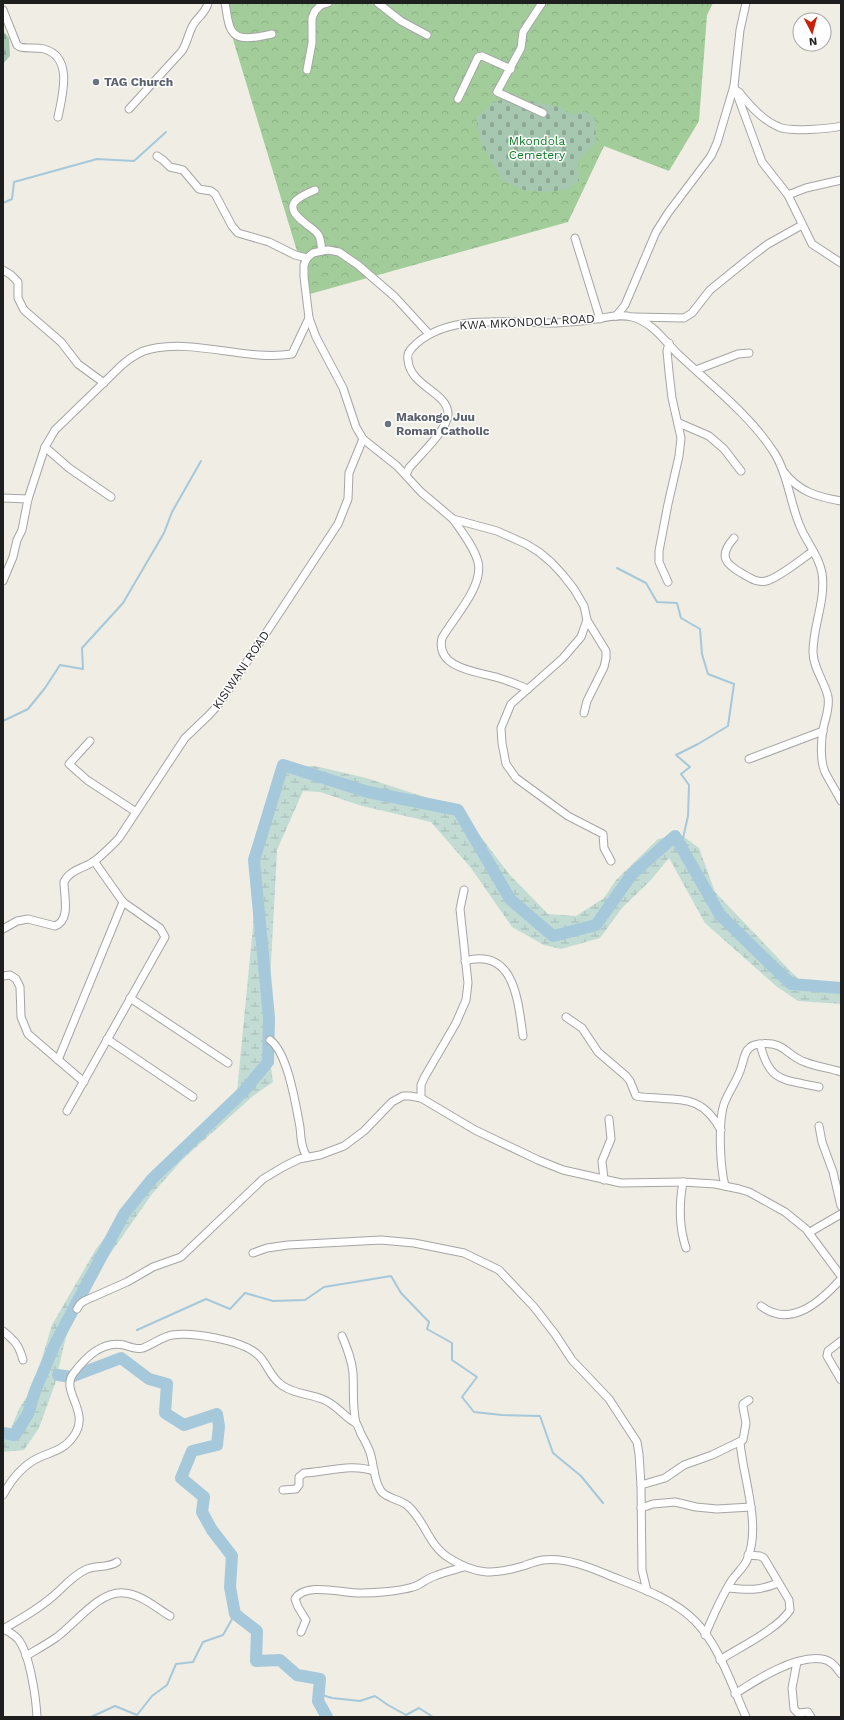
<svg xmlns="http://www.w3.org/2000/svg" width="844" height="1720" font-family="'Work Sans',sans-serif">
	<defs>
		<pattern id="forest-crowns" width="20" height="18" patternUnits="userSpaceOnUse"><rect width="20" height="18" fill="#a2cd9a"/><path d="M2 6a3 3 0 1 1 6 0M12 15a3 3 0 1 1 6 0" fill="none" stroke="#8bb084"/></pattern>
		<pattern id="wetland-marsh" width="20" height="14" patternUnits="userSpaceOnUse"><rect width="20" height="14" fill="#c2dcd4"/><path d="M1 5h8M5 5V1M11 12h8M15 12V8" fill="none" stroke="#a6bcb6"/></pattern>
		<pattern id="cemetery-stones" width="16" height="16" patternUnits="userSpaceOnUse"><rect width="16" height="16" fill="#a6c7b0"/><path d="M2 7V4a2 2 0 0 1 4 0v3zM10 15v-3a2 2 0 0 1 4 0v3z" fill="#8eaa97"/></pattern>
	</defs>
	<rect width="100%" height="100%" fill="#efede4"/>
	<!-- forest -->
	<path fill="url(#forest-crowns)" d="M222,3h491l-6,12 -8,106 -30,50 -65,-25 -36,76 -258,72z"/>
	<!-- wetland -->
	<path fill="url(#wetland-marsh)" d="M280,766h35l51,12 93,30 50,66 39,40 28,2 28,-18 12,-18 42,-41 22,-5 19,14 16,44 84,88 42,4v20l-43,-3 -22,-15 -71,-63 -36,-65 -19,23 -28,27 -22,30 -39,11 -17,-4 -32,-18 -41,-59 -40,-46 -69,-16 -42,-14 -17,-1 -26,59 -10,189 6,43 -20,14 -70,63 -31,35 -79,113 -18,77 -16,44 -15,22 -21,2v-17l5,1 11,-27 15,-24 18,-60 44,-76 43,-55 34,-36 63,-56 17,-176 1,-68 9,-36z"/>
	<!-- cemetery -->
	<g fill="url(#cemetery-stones)">
		<path d="M3,31l6,7 1,18 -7,8z"/>
		<path d="M510,97l50,10 12,8 13,-4 10,7 1,24 -18,19 1,20 -14,9 -22,2 -19,-2 -21,-9 -22,-37 -5,-26 16,-15z"/>
	</g>
	<g fill="none" stroke-linecap="round" stroke-linejoin="round">
		<!-- stream -->
		<g stroke="#a6c8db" stroke-width="2">
			<path d="M3,203l9,-4 2,-17 83,-23 37,2 32,-29"/>
			<path d="M617,568l29,15 11,19 20,1 4,15 19,11 2,25 6,20 26,10 -6,42 -30,18 -22,11 14,12 -9,7 8,11 -1,31 -7,31"/>
			<path d="M3,721l25,-12 17,-21 15,-23 23,4 -1,-21 41,-45 41,-70 8,-21 29,-51"/>
			<path d="M137,1330l69,-31 24,10 15,-16 28,8 32,-1 19,-13 67,-11 10,17 28,29 -2,7 25,14v17l25,17 -15,20 12,15 28,3 38,1 13,37 28,23 22,27"/>
			<path d="M319,1694l13,4 28,3 15,-5 13,9 18,10 13,-7 14,9"/>
			<path d="M91,1717l24,-11 22,9 15,-19 15,-11 9,-21 17,-2 10,-20 20,-7 12,-21"/>
		</g>
		<!-- river -->
		<g stroke="#a6c8db" stroke-width="12">
			<path d="M58,1375l13,2 50,-19 28,21 18,5 -2,29 19,12 33,-11 2,12 -2,19 -25,6 -11,27 23,19 -2,15 10,18 20,26 -2,31 5,27 22,17 -1,30 24,-1 17,15 23,4 -2,22 9,16"/>
			<path d="M3,1433l12,2 13,-21 7,-23 20,-47 69,-130 28,-35 92,-88 24,-29 1,-44 -15,-158 29,-95 85,27 90,18 52,89 43,37 43,-11 36,-51 43,-38 45,79 71,69 50,4"/>
		</g>
		<defs>
			<g id="minor">
				<path d="M225,3c2,8 2,21 7,28 7,12 29,5 40,3"/>
				<path d="M378,3l23,18 26,14"/>
				<path d="M542,3l-19,29 -2,16 -24,44 46,21"/>
				<path d="M3,10l14,35 3,2c7,2 16,0 24,2 30,8 18,48 14,68"/>
				<path d="M307,70l5,-27v-25l3,-7 6,-6 7,-2"/>
				<path d="M734,86l28,76 26,33 24,49 29,19"/>
				<path d="M739,92c10,13 25,29 40,35 10,5 51,2 62,-1"/>
				<path d="M458,99l20,-42 4,-1 29,13"/>
				<path d="M129,109l53,-58c5,-8 6,-16 10,-24 4,-9 14,-14 16,-24"/>
				<path d="M157,156l6,4 7,7 13,3 16,19 12,2 4,3 17,32 6,7 31,9 26,13 12,3"/>
				<path d="M315,190c-20,8 -33,16 -10,33 4,4 11,7 14,13 2,4 2,10 3,15"/>
				<path d="M788,195l18,-7 35,-8"/>
				<path d="M575,238l25,81"/>
				<path d="M3,270l8,5 7,7v16l6,12 37,32 17,22 26,19"/>
				<path d="M616,316l9,-11 31,-73 12,-19 43,-57 6,-13 17,-57 6,-56 6,-27"/>
				<path d="M634,317l50,1 8,-5 18,-23 42,-34 16,-12 34,-19"/>
				<path d="M429,334l-34,-37 -37,-32 -19,-13 -11,-2 -6,1 -9,2 -6,5 -3,7v12l5,41 7,19 27,51 13,39 7,12 34,27 24,26 32,27 44,12 29,13 13,8 13,11 11,12 11,14 10,17 3,14 -6,17 -18,21 -52,46 -10,24 1,15 4,21 10,14 52,38 35,18 1,14 7,13"/>
				<path d="M696,370l42,-16 11,-1"/>
				<path d="M679,423l30,13 15,13 17,22"/>
				<path d="M45,447l24,21 42,29"/>
				<path d="M784,472c15,20 34,25 57,29"/>
				<path d="M406,475l3,-7c10,-12 38,-38 39,-53 1,-23 -38,-28 -40,-55 -1,-5 0,-8 4,-12 34,-37 100,-24 145,-25 8,-1 16,-1 24,-2 16,-1 35,-8 51,-4 22,6 32,24 47,38 32,30 73,62 96,99 13,21 15,49 25,72 6,16 19,29 22,47 4,28 -9,52 -9,79 0,16 12,30 15,45 2,12 -3,21 -5,33 -2,11 -3,31 2,42 5,10 11,19 16,29"/>
				<path d="M3,498l25,1"/>
				<path d="M453,519c9,13 21,28 25,43 6,24 -24,55 -36,76 -7,31 37,34 57,40 10,3 19,7 29,11"/>
				<path d="M734,538c-16,18 -9,26 9,36 7,4 14,9 23,7 11,-2 36,-22 47,-30"/>
				<path d="M3,581l10,-24 4,-17 5,-10 6,-31 17,-52 10,-17 67,-65c8,-7 18,-14 29,-16 46,-10 94,12 141,5l17,-36"/>
				<path d="M668,582l-9,-20v-11l9,-47 11,-48 2,-18 -9,-40 -3,-26 -2,-21 2,-8"/>
				<path d="M584,713l3,-12 17,-34 2,-9v-7l-19,-31"/>
				<path d="M90,741l-21,23 18,16 49,32"/>
				<path d="M749,759l74,-28"/>
				<path d="M3,929l14,-8 11,-2 27,7c16,-6 9,-30 9,-44 6,-13 22,-14 32,-22 8,-7 16,-14 23,-22l66,-100 24,-23 10,-11 119,-180 10,-25 1,-26 14,-34"/>
				<path d="M465,961c50,-14 53,41 58,75"/>
				<path d="M3,976l7,-1 6,4 4,8 1,30 7,17 56,48"/>
				<path d="M130,998l98,65"/>
				<path d="M566,1017l16,11 16,24 28,24 4,5 6,15c8,2 14,1 22,2 32,2 46,2 63,32"/>
				<path d="M107,1039l86,58"/>
				<path d="M270,1040c18,13 26,66 30,87 1,11 1,20 7,30"/>
				<path d="M760,1044c10,40 24,35 59,43"/>
				<path d="M58,1060l65,-158"/>
				<path d="M421,1098v-13l3,-7 32,-55 10,-23 2,-17 -8,-74 4,-19"/>
				<path d="M67,1111l98,-174 -5,-9 -37,-26 -29,-41"/>
				<path d="M819,1126l3,16 11,30 8,34"/>
				<path d="M604,1180l-2,-19 9,-22 -2,-20"/>
				<path d="M683,1182c-4,22 -4,45 3,66"/>
				<path d="M725,1186c-5,-20 -7,-63 -1,-82 4,-11 12,-22 16,-33 5,-12 3,-25 19,-27 27,-3 26,11 46,18 12,5 24,6 36,10"/>
				<path d="M810,1232l31,-18"/>
				<path d="M253,1253l14,-5 21,-3 93,-5 33,3 50,10 35,17 35,37 21,27 17,26 37,39 28,43 2,12 2,31 1,85 5,21"/>
				<path d="M761,1306c30,23 60,-5 80,-27"/>
				<path d="M77,1309l3,-5 4,-3 43,-19 26,-15 28,-10 82,-78 20,-12 16,-8 21,-4 24,-9 20,-15 28,-29 11,-6h7l11,2 54,32 63,30 25,10 58,13 62,-1 32,2 24,5 10,3 36,20 21,17 35,47"/>
				<path d="M3,1331c12,10 16,14 20,29"/>
				<path d="M342,1336c5,12 10,24 11,37 1,17 -1,33 3,50"/>
				<path d="M841,1341l-13,10 -1,5 14,24"/>
				<path d="M641,1485l24,-7 19,-13 28,-10 31,-15 3,-17 -3,-16v-3l6,-4"/>
				<path d="M283,1490l13,-1 3,-4v-8l5,-4c25,-1 46,-10 70,-2"/>
				<path d="M3,1495c8,-15 19,-29 35,-37 13,-6 26,-8 35,-21 19,-25 -13,-45 0,-63 12,-16 29,-34 51,-29 6,2 13,5 19,3 10,-4 19,-11 29,-13 21,-3 69,5 85,19 11,9 12,23 26,32 12,8 26,8 39,13 12,4 19,14 29,21 1,1 3,2 5,3 1,1 4,8 4,9 4,8 9,15 11,24 3,11 3,25 10,35 6,8 19,8 27,15 17,15 21,40 41,52 27,17 44,17 74,8 6,-2 13,-5 20,-6 23,-3 49,8 70,17 28,11 60,22 82,44 24,24 37,65 51,96"/>
				<path d="M641,1508l12,-4 22,-2 21,5 21,2 34,-2"/>
				<path d="M728,1588c19,2 31,3 50,-5"/>
				<path d="M3,1629c18,-10 34,-19 49,-32 12,-10 19,-20 33,-27 10,-6 22,-1 32,-8"/>
				<path d="M3,1629c5,2 11,6 15,10 12,15 18,59 19,78"/>
				<path d="M301,1632l5,-12 -8,-13 -3,-8c10,-18 50,-5 67,-6 14,0 38,-2 51,-6 8,-2 14,-9 22,-11 9,-4 19,-6 29,-9"/>
				<path d="M705,1635c8,-19 16,-38 27,-55 5,-7 12,-13 15,-20 15,-34 -4,-82 -7,-118"/>
				<path d="M26,1656c10,-6 21,-12 31,-19 19,-14 43,-47 67,-44 17,1 32,15 46,23"/>
				<path d="M720,1660c20,-13 58,-31 70,-50l-1,-10 -25,-42 -4,-2 -12,-1"/>
				<path d="M797,1662l-5,26 2,21 4,4 10,-1 3,5"/>
				<path d="M735,1694c21,-14 60,-39 87,-35 9,1 14,8 19,15"/>
			</g>
		</defs>
		<!-- minor casing -->
		<use href="#minor" stroke="#a5a5a5" stroke-width="9"/>
		<!-- minor -->
		<use href="#minor" stroke="#fff" stroke-width="7"/>
	</g>
	<!-- markers -->
	<g fill="#6b7280" stroke="#fff" stroke-width="1.5">
		<circle cx="96" cy="82" r="4"/>
		<circle cx="388" cy="424" r="4"/>
	</g>
	<g text-anchor="middle" stroke-width="3" stroke-linejoin="round" paint-order="stroke">
		<!-- worship labels -->
		<g font-size="12" font-weight="bold" fill="#5b616d" stroke="#fff" text-anchor="start">
			<text x="104" y="86">TAG Church</text>
			<text x="396" y="421">Makongo Juu<tspan x="396" dy="14">Roman Catholic</tspan></text>
		</g>
		<!-- park labels -->
		<g font-size="12" fill="#0e7a27" stroke="#fff">
			<text x="537" y="145">Mkondola<tspan x="537" dy="14">Cemetery</tspan></text>
		</g>
		<!-- street labels -->
		<g font-size="12" fill="#1e1e1e" stroke="#fff">
			<text transform="translate(527 322) rotate(-3)" y="4">KWA MKONDOLA ROAD</text>
			<text transform="translate(241 670) rotate(-56)" y="4">KISIWANI ROAD</text>
		</g>
	</g>
	<!-- border -->
	<rect width="844" height="1720" fill="none" stroke="#1e1e1e" stroke-width="8"/>
	<!-- north arrow -->
	<g transform="translate(812 32) rotate(174)"><circle r="19" fill="#ffffff" stroke="#a5a5a5"/>
	<path d="M0-3L7 15L0 10L-7 15Z" fill="#c72106"/>
	<text y="-6" font-size="11" font-weight="bold" text-anchor="middle" fill="#1e1e1e">N</text>
	</g>
</svg>
